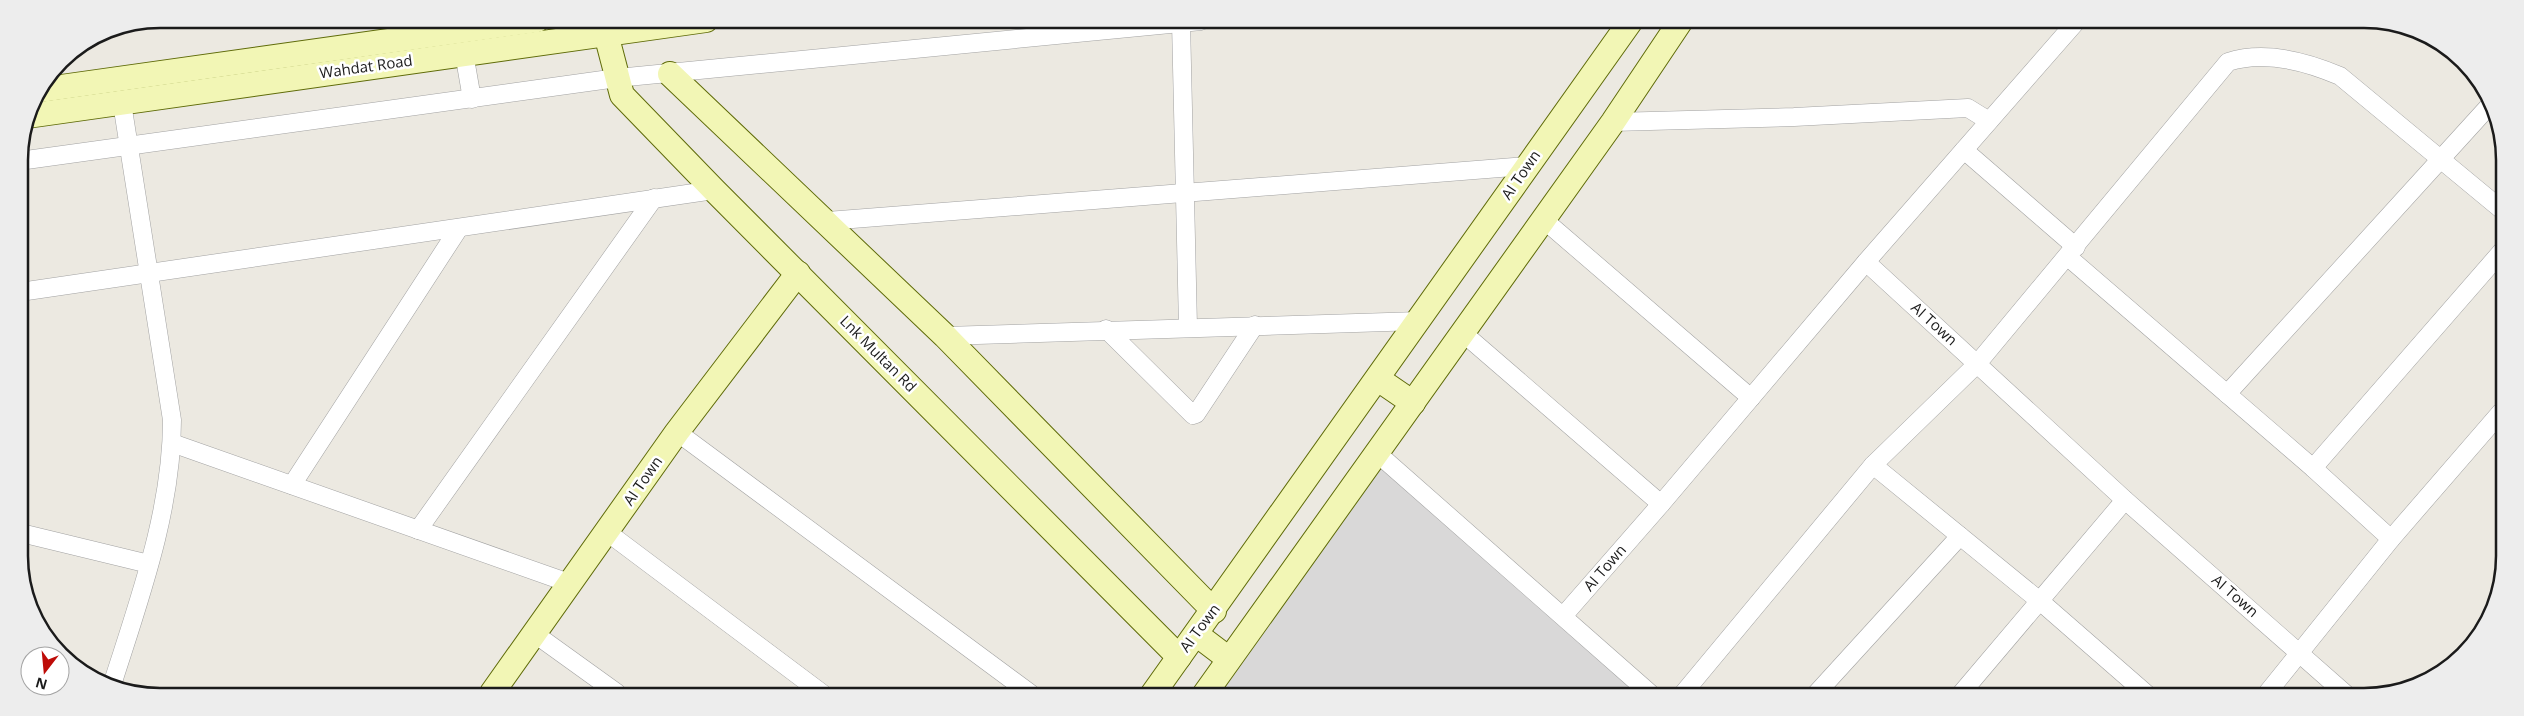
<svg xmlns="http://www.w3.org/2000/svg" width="2524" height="716" font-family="'Open Sans',sans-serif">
	<rect width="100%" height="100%" fill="#ece9e1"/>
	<!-- residential -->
	<path fill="#d9d8d8" d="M1377,453l276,243 -439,-1z"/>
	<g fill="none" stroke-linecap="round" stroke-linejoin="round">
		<defs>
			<g id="street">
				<path d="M1181,22l7,305"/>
				<path d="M464,53l8,46"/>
				<path d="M1613,122l181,-5 174,-9 21,13"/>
				<path d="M1964,150l112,97"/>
				<path d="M19,161l598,-83 584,-57"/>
				<path d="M1544,220l207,178"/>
				<path d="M827,221l700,-55"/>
				<path d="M2068,257l245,211 78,71"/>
				<path d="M1866,262l259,238 224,197"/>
				<path d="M20,292l694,-102"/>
				<path d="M1106,329l87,86 3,-1 59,-89"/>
				<path d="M1463,333l198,171"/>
				<path d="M945,336l474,-15"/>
				<path d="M2227,394l262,-288"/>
				<path d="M677,432l354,262"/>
				<path d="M172,443l397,140"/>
				<path d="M1377,453l276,243"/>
				<path d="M1873,465l168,137 109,95"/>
				<path d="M2313,468l189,-217"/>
				<path d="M292,485l167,-257"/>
				<path d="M418,530l236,-332"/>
				<path d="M607,532l216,162"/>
				<path d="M21,533l128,31"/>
				<path d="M1564,615l97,-111 205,-242 209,-239"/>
				<path d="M535,634l82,59"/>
				<path d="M112,685c27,-85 60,-174 60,-265l-50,-317"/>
				<path d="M1681,696l192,-231 104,-101 251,-302c37,-12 77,-1 112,14l162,134"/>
				<path d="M1814,696l146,-160"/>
				<path d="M1959,696l166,-196"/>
				<path d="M2264,697l127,-158 110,-127"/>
			</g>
			<g id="secondary">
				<path d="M606,34l16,61 92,95 465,467"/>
				<path d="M670,74l275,262 269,275"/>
				<path d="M40,90l497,-70"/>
				<path d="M27,116l679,-96"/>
				<path d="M1378,379l35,24"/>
				<path d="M1196,634l33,25"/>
				<path d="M492,693l185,-261 121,-159"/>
				<path d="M1152,695l478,-673"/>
				<path d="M1204,695l409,-573 67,-100"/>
			</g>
		</defs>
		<!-- street casing -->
		<use href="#street" stroke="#a2a2a2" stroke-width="19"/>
		<!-- secondary casing -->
		<use href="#secondary" stroke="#5f6b09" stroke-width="26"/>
		<!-- street -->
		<use href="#street" stroke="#fff" stroke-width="18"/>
		<!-- secondary -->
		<use href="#secondary" stroke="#f2f6b5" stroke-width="24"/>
	</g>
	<g text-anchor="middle" stroke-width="5" stroke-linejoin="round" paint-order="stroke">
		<!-- street labels -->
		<g font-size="15" fill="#1b1b1b" stroke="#fff">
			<text transform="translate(366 67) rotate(-8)" y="5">Wahdat Road</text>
			<text transform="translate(1521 175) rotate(-55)" y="5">AI Town</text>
			<text transform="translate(1934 324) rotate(42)" y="5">AI Town</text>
			<text transform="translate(878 354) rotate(45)" y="5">Lnk Multan Rd</text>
			<text transform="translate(643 481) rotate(-55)" y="5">AI Town</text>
			<text transform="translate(1605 568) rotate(-49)" y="5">AI Town</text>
			<text transform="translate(2235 596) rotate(41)" y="5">AI Town</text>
			<text transform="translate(1200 628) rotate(-53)" y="5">AI Town</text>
		</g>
	</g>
	<!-- crop -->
	<path d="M0 0H2524V716H0ZM160 28H2364A132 132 0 0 1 2496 160V556A132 132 0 0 1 2364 688H160A132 132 0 0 1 28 556V160A132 132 0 0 1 160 28Z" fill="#ededed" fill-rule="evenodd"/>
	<path fill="none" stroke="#1b1b1b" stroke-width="2.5" d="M160 28H2364A132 132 0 0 1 2496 160V556A132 132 0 0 1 2364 688H160A132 132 0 0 1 28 556V160A132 132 0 0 1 160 28Z"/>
	<!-- north arrow -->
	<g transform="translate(45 671) rotate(196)"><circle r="24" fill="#ffffff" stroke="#a4a4a4"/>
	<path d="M0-4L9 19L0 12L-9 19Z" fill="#be0c08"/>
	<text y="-8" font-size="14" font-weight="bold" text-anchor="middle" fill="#1b1b1b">N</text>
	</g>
</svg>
